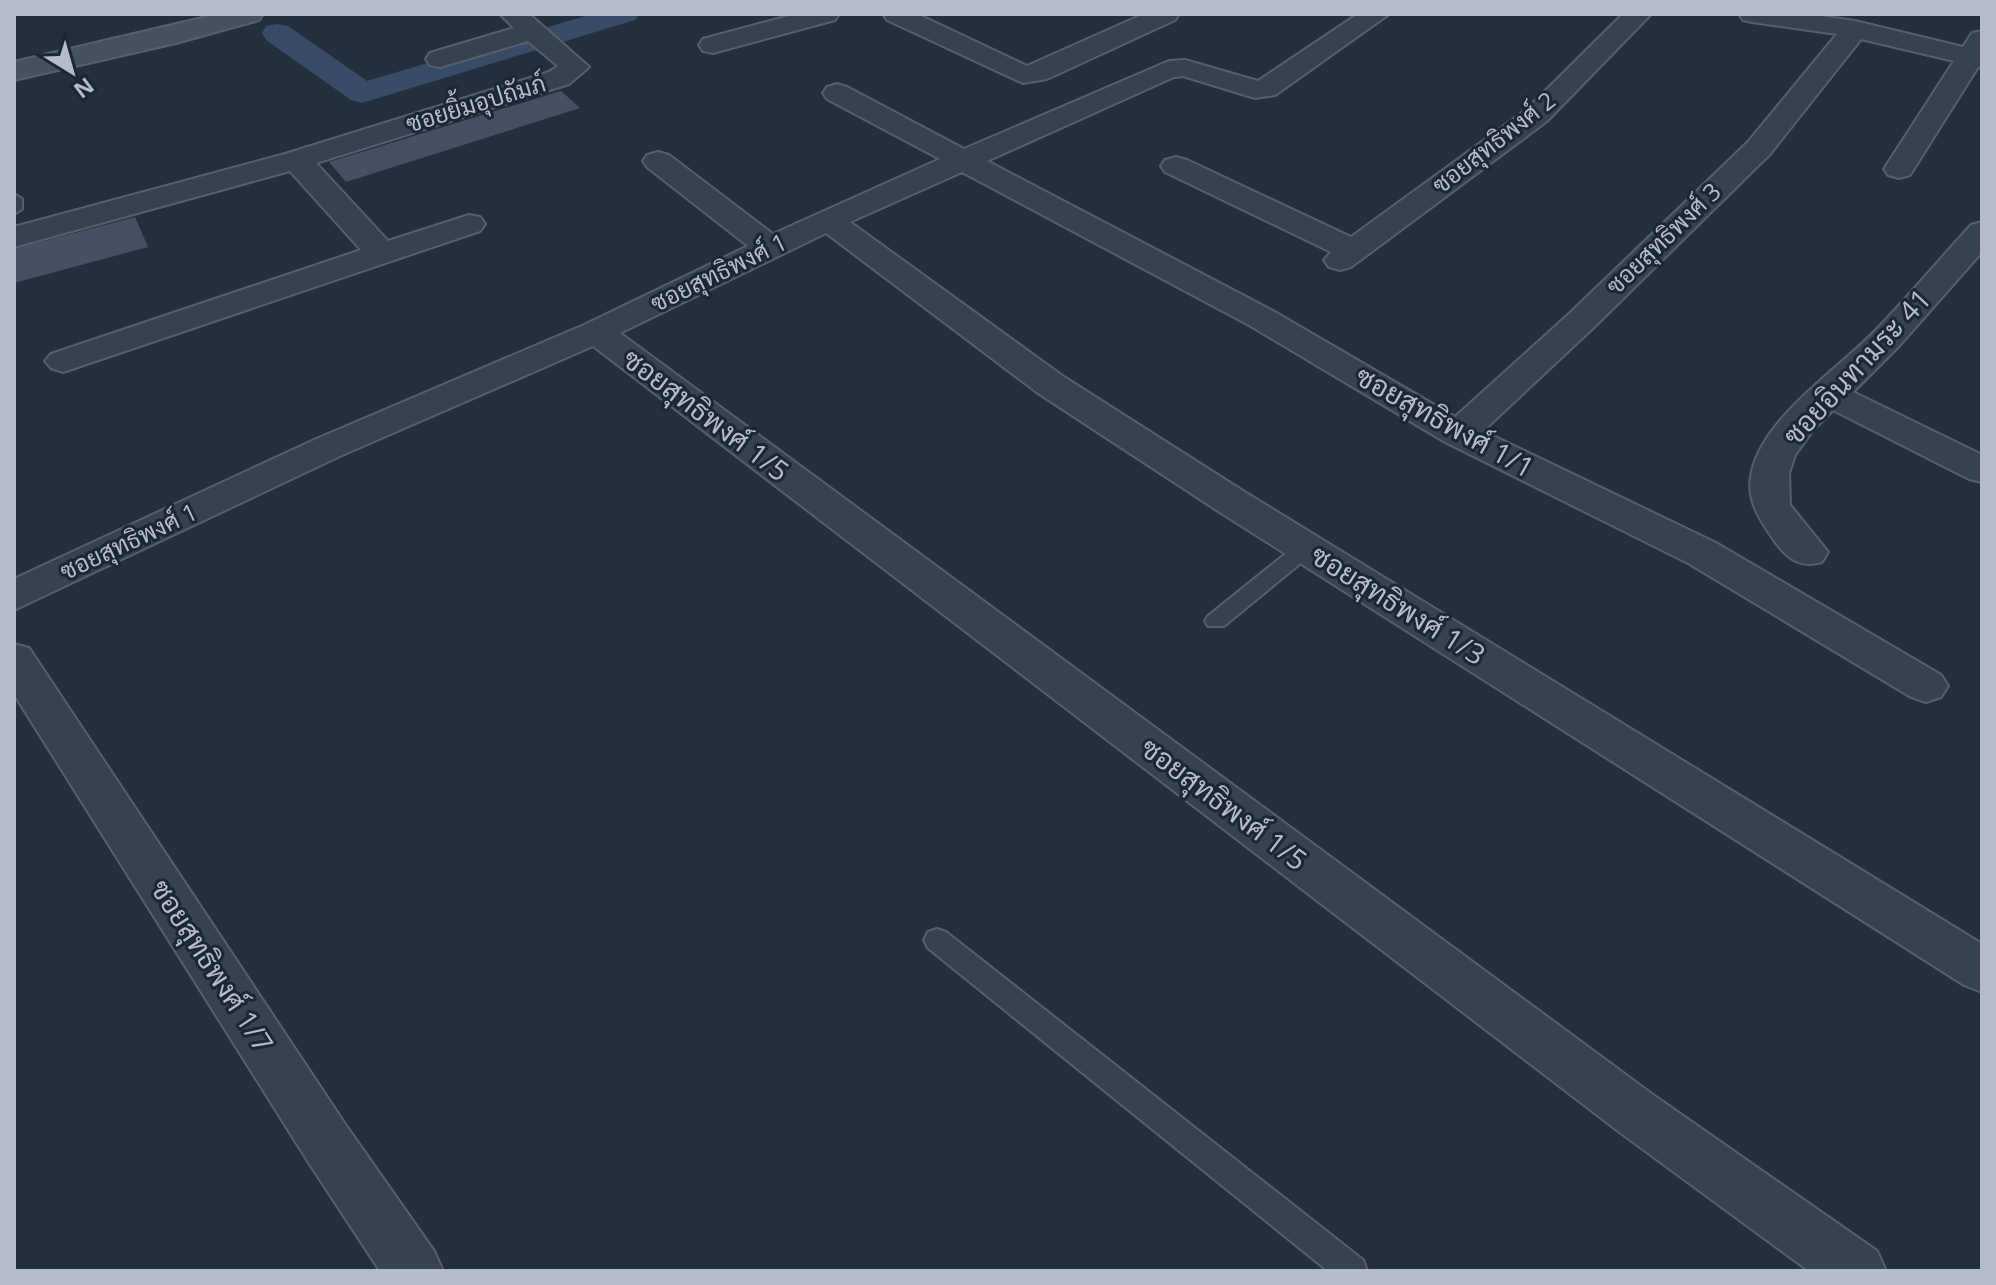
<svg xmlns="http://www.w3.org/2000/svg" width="1996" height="1285" font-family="'Open Sans',Sarabun,sans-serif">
	<rect width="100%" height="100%" fill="#242f3e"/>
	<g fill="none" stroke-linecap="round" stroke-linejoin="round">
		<!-- canal -->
		<path fill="#394c67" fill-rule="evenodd" d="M592,14h47l-4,6 -273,83 -11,-3 -85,-60 -4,-7 4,-7 11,-2 11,2 79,55z"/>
	</g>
	<!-- building -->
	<g fill="#455162">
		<path d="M561,91l19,17 -234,74 -17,-20z"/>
		<path d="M135,217l13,30 -134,36v-34z"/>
	</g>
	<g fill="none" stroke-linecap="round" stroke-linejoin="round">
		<defs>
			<g id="service">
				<path d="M14,194l8,5v10l-8,5z"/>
				<path d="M1306,541l7,2 3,5 -3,5 -89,73h-16l-3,-5 3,-5 91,-73z"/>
				<path d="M937,929l9,3 417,328 4,11h-39l-400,-323 -4,-8 4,-8z"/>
			</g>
			<g id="minor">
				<path d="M500,14h29l60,53 -20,17 -253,79 72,78 81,-26 11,2 5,7 -5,7 -405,137 -12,4 -12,-4 -6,-7 6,-7 310,-104 -71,-79 -276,76v-20l271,-73 264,-82 9,-6 -30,-25 -88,26 -10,-2 -4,-6 4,-6 84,-25z"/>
				<path d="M796,14h43l-4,6 -122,33 -10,-2 -4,-6 4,-6z"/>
				<path d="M883,14h34l110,52 117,-52h35l-4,6 -128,59 -24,4 -136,-63z"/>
				<path d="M1358,14h31l-114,81 -20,3 -72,-22 -9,1 -187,84 286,150 182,106 114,-103 179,-172 89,-108 -85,-12 -9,-2 -4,-6h68l48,7 108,26 9,-14 10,-2v37l-4,-1 -68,108 -11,3 -11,-3 -4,-6 70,-108 -93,-22 -91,115 -177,174 -110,103 233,112 225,132 7,11 -7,11 -15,5 -15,-5 -223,-134 -243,-121 -196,-117 -287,-153 -112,50 214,155 179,114 739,453v48l-18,-7 -749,-476 -177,-116 -212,-160 -206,100 1036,764 221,154 9,20h-77l-191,-140 -1025,-785 -253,110 -326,154v-31l300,-139 270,-115 164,-79 -101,-79 -4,-6 4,-6 11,-3 11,3 104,79 167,-75 -113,-60 -4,-6 4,-6 10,-3 10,3 117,62 205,-88 16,-1 73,21z"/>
				<path d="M1623,14h28l-104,107 -196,146 -11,3 -11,-3 -5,-7 7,-8 -166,-80 -4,-6 4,-6 11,-3 11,3 164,77 176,-128z"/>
				<path d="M1982,222v30l-83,94 -46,46 129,63v27l-13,-3 -136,-69 -20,20 -18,25 -6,18 1,32 38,47 -6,10c-21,6 -33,-2 -46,-19 -16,-23 -31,-43 -24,-72 13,-55 87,-102 124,-141 33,-34 63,-70 95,-105z"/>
				<path d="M14,644l15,4 318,479 87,124 9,20h-63l-71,-108 -295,-469z"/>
			</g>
			<path id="secondary" d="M219,14h44l-4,6 -83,23 -162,37v-18z"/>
		</defs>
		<!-- service casing -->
		<use href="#service" stroke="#565f6c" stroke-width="4"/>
		<!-- minor casing -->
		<use href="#minor" stroke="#565f6c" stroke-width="4"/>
		<!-- secondary casing -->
		<use href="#secondary" stroke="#565f6c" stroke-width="4"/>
		<!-- service -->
		<use href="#service" fill="#38414e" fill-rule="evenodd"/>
		<!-- minor -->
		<use href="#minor" fill="#38414e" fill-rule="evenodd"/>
		<!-- secondary -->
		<use href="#secondary" fill="#465061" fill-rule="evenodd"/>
	</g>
	<g text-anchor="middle" stroke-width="6" stroke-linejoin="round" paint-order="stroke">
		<!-- far-street labels -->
		<g font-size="24" fill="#b4bcc9" stroke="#1d2633">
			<text transform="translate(476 104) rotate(-17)" y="8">ซอยยิ้มอุปถัมภ์</text>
			<text transform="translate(1494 143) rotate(-38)" y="8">ซอยสุทธิพงศ์ 2</text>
			<text transform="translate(1664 239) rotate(-44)" y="8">ซอยสุทธิพงศ์ 3</text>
			<text transform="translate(719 273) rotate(-26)" y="8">ซอยสุทธิพงศ์ 1</text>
			<text transform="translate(129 542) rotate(-25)" y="8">ซอยสุทธิพงศ์ 1</text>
		</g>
		<!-- street labels -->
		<g font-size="28" fill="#b4bcc9" stroke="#1d2633">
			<text transform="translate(1857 367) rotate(-47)" y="10">ซอยอินทามระ 41</text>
			<text transform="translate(706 415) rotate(37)" y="10">ซอยสุทธิพงศ์ 1/5</text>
			<text transform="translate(1445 422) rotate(29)" y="10">ซอยสุทธิพงศ์ 1/1</text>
			<text transform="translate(1398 605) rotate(32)" y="10">ซอยสุทธิพงศ์ 1/3</text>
			<text transform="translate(1224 804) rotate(37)" y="10">ซอยสุทธิพงศ์ 1/5</text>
			<text transform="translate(212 966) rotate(57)" y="10">ซอยสุทธิพงศ์ 1/7</text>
		</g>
	</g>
	<!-- border -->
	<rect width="1996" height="1285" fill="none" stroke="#b4bcc9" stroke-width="32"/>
	<!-- north arrow -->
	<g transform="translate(72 72) rotate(143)" stroke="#1d2633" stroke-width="6" paint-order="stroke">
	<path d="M0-6L14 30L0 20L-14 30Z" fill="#b4bcc9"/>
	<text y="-12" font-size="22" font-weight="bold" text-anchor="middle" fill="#b4bcc9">N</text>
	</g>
</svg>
